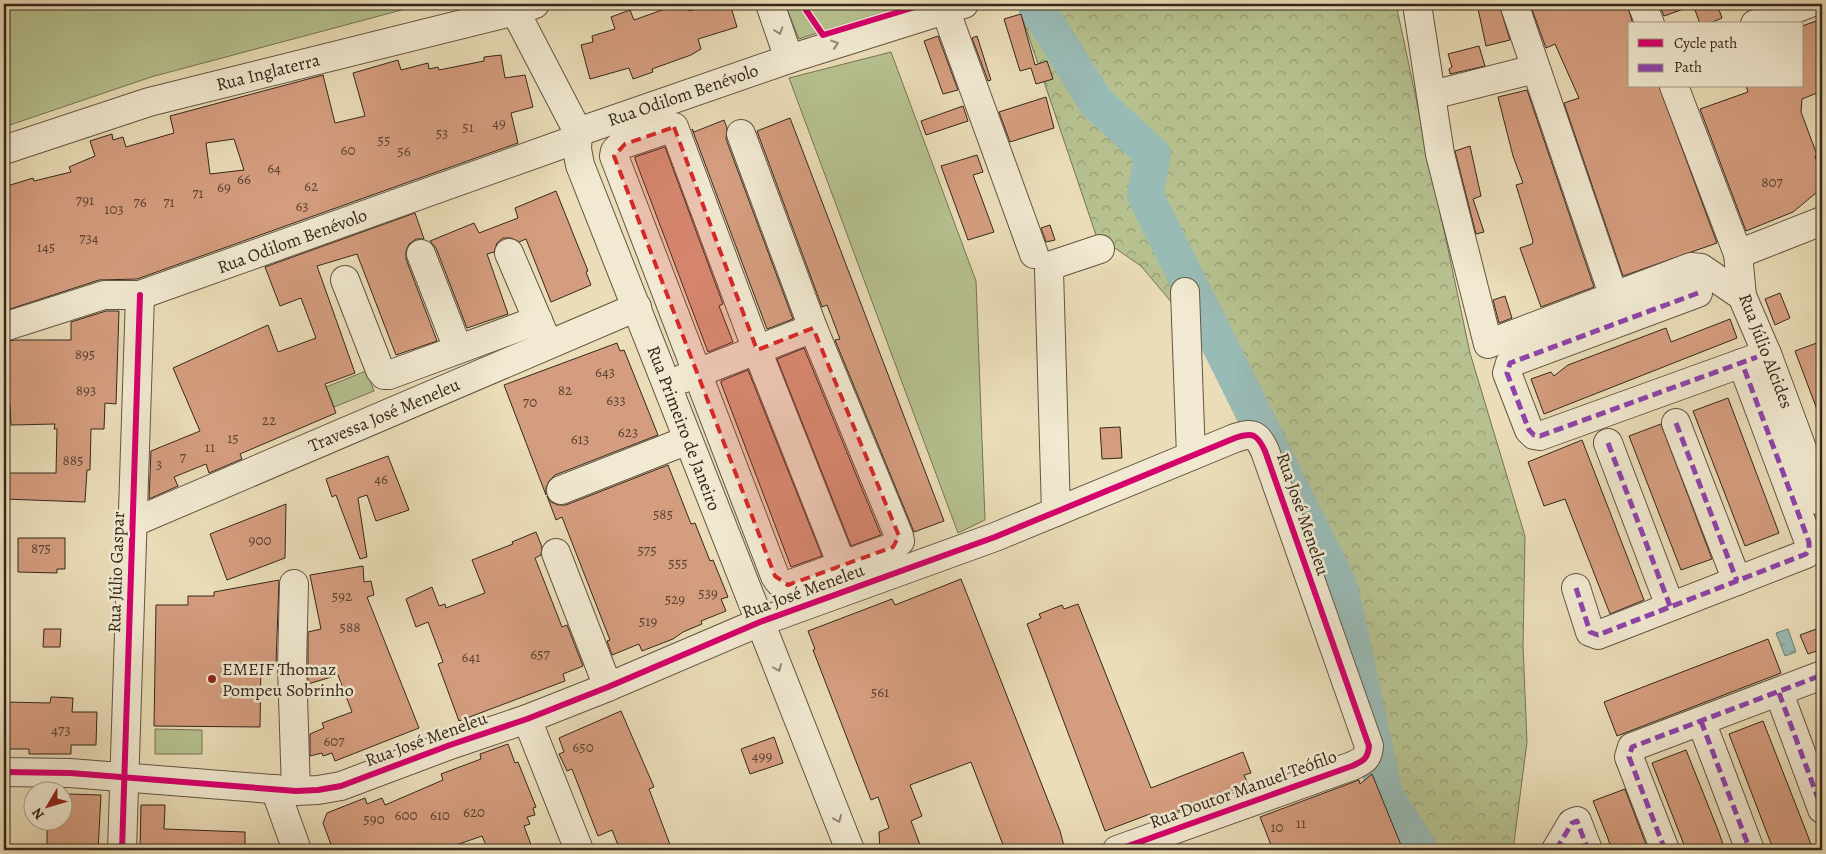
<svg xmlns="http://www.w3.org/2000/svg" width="1826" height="854" font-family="Alegreya,serif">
	<defs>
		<pattern id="forest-crowns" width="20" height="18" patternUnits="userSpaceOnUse" patternTransform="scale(1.25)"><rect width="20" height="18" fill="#b6c18f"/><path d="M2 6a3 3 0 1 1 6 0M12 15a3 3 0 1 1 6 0" fill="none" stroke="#959d74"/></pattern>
		<pattern id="water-ripples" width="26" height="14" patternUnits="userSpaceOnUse" patternTransform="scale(1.25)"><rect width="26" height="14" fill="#99bbb6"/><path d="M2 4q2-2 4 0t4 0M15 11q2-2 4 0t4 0" fill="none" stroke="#7e9893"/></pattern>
	</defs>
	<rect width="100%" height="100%" fill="#eaddb8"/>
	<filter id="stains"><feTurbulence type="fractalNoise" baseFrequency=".004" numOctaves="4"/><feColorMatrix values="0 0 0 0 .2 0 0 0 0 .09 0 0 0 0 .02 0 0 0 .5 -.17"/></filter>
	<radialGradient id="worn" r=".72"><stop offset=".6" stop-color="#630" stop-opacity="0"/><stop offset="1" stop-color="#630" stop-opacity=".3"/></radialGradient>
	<!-- grass -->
	<g fill="#b6c18f" stroke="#757455">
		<path d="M4,4h420l-273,73 -147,50z"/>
		<path d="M785,4h16l19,28 -21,7z"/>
		<path d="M804,4h80l13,4 -75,23z"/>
		<path d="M891,52l85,229 9,239 -27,13 -169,-455z"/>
		<path d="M366,371l8,20 -40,16 -8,-20z"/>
		<path d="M155,729l47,1v24h-47z"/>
	</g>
	<!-- forest -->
	<path fill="url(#forest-crowns)" stroke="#757455" d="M1022,4h374l74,349 55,183 -2,110 4,96 -14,108h-111l-31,-80 -78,-225 -83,-197 -69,-82 -45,-31 -78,-230z"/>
	<!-- water -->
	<path fill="url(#water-ripples)" stroke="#718078" d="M1788,629l8,23 -11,4 -9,-23z"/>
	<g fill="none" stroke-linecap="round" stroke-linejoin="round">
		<!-- river -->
		<path stroke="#99bbb6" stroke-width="36" d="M1035,4l61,98 57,53 -8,40 195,392 45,208 35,55"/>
	</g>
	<!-- building -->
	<g fill="#d59d7f" stroke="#34281b" fill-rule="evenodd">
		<path d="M679,4h8l2,7 25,-7h16l7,23 -39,12 3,10 -10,6 -39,14 1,3 -20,7 -4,-11 -39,11 -9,-34 12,-3 -1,-6 23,-7 -4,-12 19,-7 4,10z"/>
		<path d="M1477,4h22l11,36 -24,6z"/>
		<path d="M1530,4h97l6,20h-3v62h29l58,157 -94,33 -59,-173 15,-5 -24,-54 -9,4z"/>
		<path d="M1659,4h33v2l-28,10z"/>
		<path d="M1693,4h24l5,14 -14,6h-8z"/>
		<path d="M1021,14l14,51 12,-4 6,18 -17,5 -5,-16 -11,3 -16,-52z"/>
		<path d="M1822,19v72l-20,8 -1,13 16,43 -2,1 7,21v11l-29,24 -47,19 -46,-122 48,-17 -2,-6h56v-60z"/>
		<path d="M938,36l20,54 -15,4 -19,-53z"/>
		<path d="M977,36l14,44 -3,1 -16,-43z"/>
		<path d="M1479,46l6,20 -35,8 -1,-5 3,-2 -4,-13z"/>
		<path d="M501,55l4,23 20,-3 8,32 -22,6 7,30 -381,136 -38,1 -95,31v-124l29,-9 1,3 37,-9 -2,-5 26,-11 -5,-15 22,-7 1,6 10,-3 3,10 48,-14 -4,-17 153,-41 12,48 30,-7 -12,-43 45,-13 3,10 27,-7 1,6 9,-2 1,3 45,-9v-4zM234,139l10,31 -34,4 -4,-31z"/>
		<path d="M1527,90l67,197 -53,20 -21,-59 12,-4 1,-3 -17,-56 7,-2 -10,-27 -15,-59z"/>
		<path d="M1046,97l8,31 -44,14 -11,-30z"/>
		<path d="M963,106l5,15 -42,14 -5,-14z"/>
		<path d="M790,118l154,403 -30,11 -79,-192 5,-1 -11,-29 -2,-5 -5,2 -65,-176z"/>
		<path d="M724,120l3,8 -1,11 67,180 -26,10 -75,-200 2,3z"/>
		<path d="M1470,146l11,50 -8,3 11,33 -8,2 -21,-83z"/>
		<path d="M665,147l58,157 -4,2 14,36 -25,10 -73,-193v-2z"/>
		<path d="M977,155l6,17 -10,3 21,57 -26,8 -27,-74z"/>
		<path d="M556,191l32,80 -2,1 5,13 -40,17 -25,-63 -7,3 -8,-4h-8l-6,5 -3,9 -7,2 21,60 -41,14 -31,-80 -6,-7 44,-18 5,10 39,-15 -3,-10z"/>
		<path d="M415,213l9,26h-8l-7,5 -3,7v8l31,82 -41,14 -39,-101 -40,12 38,107 -30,11 11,29 -96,41 2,5 -33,14 -3,-9 -32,13 4,9 -29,13 2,-48 49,-20 -27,-63 95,-43 10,27 38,-14 -15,-40 -21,8 -15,-39z"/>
		<path d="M1050,225l5,15 -9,2 -5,-14z"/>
		<path d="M1780,293l10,25 -15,7 -10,-26z"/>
		<path d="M1505,296l7,22 -13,5 -6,-23z"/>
		<path d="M106,311h13l-3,93 -11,-1 -1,26h-13l-1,41h-3l-2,32 -81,-3v-26h52l1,-44h-3l1,-5 -44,1 -1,-20h-6v-63l11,-2h56v-18z"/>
		<path d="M1730,319l7,19 -193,76 -13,-35 20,-7 3,4 14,-11 98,-37 5,14z"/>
		<path d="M1822,341v78l-1,1 -26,-69z"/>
		<path d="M617,343l3,8 4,-1 34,85 -103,40 -6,6 -3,7v7l-42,-110z"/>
		<path d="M804,348l77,187 -30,11 -74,-187z"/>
		<path d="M748,370l74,186 -31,11 -70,-184v-2z"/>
		<path d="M1728,398l51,135 -34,13 -52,-135z"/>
		<path d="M1661,424l51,135 -31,11 -52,-134z"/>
		<path d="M1120,427l2,31 -20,1 -2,-31z"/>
		<path d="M1582,440l62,160 -34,14 -45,-115 -21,7 -16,-44z"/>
		<path d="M388,456l21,54 -33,11 -9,-26 -9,3 9,59 -7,2 -24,-64 -4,2 -6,-18z"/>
		<path d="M668,465l23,59 4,-1 15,38 3,-1 11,27 4,10 -7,2 5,12 -25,10 1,3 -19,8 -10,7 -31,12 -3,-7 -27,11 -5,-14 3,-1 -48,-123 -6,3 -9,-24 4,6 7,3h8z"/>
		<path d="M286,504l-1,54 -58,22 -17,-46z"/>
		<path d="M536,532l6,15 -1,8 -6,3 27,69 5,-2 16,41 -20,8 2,7 -106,40 -21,-57 5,-2 -15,-40 -12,5 -10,-28 26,-12 7,19 6,-2 1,4 39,-15 -13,-33 41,-16 -1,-2z"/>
		<path d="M18,538h47v31h-8v4l-39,-1z"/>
		<path d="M363,566l1,16 7,-1 3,14 -7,2 52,131 -84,33 -3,-8 -9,3 -1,-3 -12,3v-22l14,-6 -2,-5 30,-11 -14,-37 -30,9v-52l13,-3 -11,-54z"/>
		<path d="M961,579l99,252 4,15 -11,4h-48l-34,-88 -61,23 12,31 -11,5 11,29h-42l-1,-18 10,-4 -11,-31 -7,3 -58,-150 2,-1 -7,-18 84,-32 3,6z"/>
		<path d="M279,580l-3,84h-15l-1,63 -106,-1 2,-121h32v-9h26v-4z"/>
		<path d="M1078,604l73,184 92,-36 8,21 -7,2 4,9 -96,37 -2,-7 -45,17 -78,-207 14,-6 -2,-4 23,-9 2,4z"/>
		<path d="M1822,627v22l-14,5 -8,-19z"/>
		<path d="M44,629h17l-1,18h-17z"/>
		<path d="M1768,639l13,34 -164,63 -13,-34z"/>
		<path d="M51,697l22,1 -1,14h25l-1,33h-25v9h-42v-5h-25v-47l46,1z"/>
		<path d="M621,711l33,76 -5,2 23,61h-52l-8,-20 -14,6 -26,-67 -5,2 -8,-17 5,-2 -5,-14z"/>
		<path d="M1763,721l43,110 7,19h-39l-4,-9 -41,-107z"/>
		<path d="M774,737l9,26 -33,11 -9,-25z"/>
		<path d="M508,744l7,19 3,-1 18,45 -3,1 2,7 -8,2 3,7 -6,2 9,24h-45l-6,-14 -40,14h-109l-10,-27 4,-10 38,-15 2,6 15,-6 3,7 58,-25 -2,-6 40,-15 -1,-5z"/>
		<path d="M1686,750l32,80 7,20h-39l-25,-64 -9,-23z"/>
		<path d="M1372,774l31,76h-130l-13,-33 99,-37 1,4z"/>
		<path d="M1625,789l23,61h-36l-5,-14 -14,-35z"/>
		<path d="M67,794l34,1 -3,55h-51v-28h15v-20h4z"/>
		<path d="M141,805h24l-1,24 81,3v18h-105z"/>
	</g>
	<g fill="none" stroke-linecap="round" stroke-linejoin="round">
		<defs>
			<g id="minor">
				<path d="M770,4l19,55"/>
				<path d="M1417,4l23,150 48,190 203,-77 10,1 41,28"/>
				<path d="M1514,4l100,293"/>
				<path d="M1642,4l8,20"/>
				<path d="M945,9l89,245"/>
				<path d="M515,11l63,121 -1,17 3,16 270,685"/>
				<path d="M1755,24l53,-20"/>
				<path d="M1674,86l64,168 4,42 25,58 55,148"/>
				<path d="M1432,95l103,-26"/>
				<path d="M578,132l211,-73 175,-55"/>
				<path d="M741,134l72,194 86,208 1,5 -7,6 -105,38 -9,-3 -4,-6 -161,-420 1,-5 6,-6 53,-18 83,223 85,215"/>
				<path d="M4,150l145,-48 366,-91 20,-7"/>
				<path d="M509,253l36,84"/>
				<path d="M421,254l37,95"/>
				<path d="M1738,254l84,-33"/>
				<path d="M345,280l35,90 4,5h5l149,-55"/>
				<path d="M1185,292l6,164"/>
				<path d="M1698,293l-188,70 -3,10 22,57 5,5 6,1 227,-82"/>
				<path d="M4,327l100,-32h36l437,-156"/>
				<path d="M682,379l131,-51"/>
				<path d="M1676,423l61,158"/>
				<path d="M1608,443l62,163"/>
				<path d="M561,490l127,-50"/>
				<path d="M1056,512l-7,-242 3,-5 48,-16"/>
				<path d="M132,523l505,-216"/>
				<path d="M556,553l52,134"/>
				<path d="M294,584l-2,82 4,125"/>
				<path d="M1576,588l14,44 8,3 208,-81 3,-6v-6l-67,-179"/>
				<path d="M1779,693l43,116"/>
				<path d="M527,719l52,131"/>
				<path d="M1701,721l49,129"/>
				<path d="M4,772l66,1 226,18 22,-1 23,-4 109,-41 77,-26 81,-32 152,-65 235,-85 240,-99c18,-6 22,-4 30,13l104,295c-1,13 -6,15 -17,20l-235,84"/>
				<path d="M275,789l22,61"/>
				<path d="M122,850l18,-555"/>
				<path d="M1556,850l16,-27 5,-2 11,29"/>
				<path d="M1665,850l-36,-93 3,-10 190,-72"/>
			</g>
		</defs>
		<!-- minor casing -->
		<use href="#minor" stroke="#625542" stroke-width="30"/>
		<!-- minor -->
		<use href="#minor" stroke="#f1e9d1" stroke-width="28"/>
		<!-- quiet -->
		<g stroke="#8e44ad" stroke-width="5" stroke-dasharray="10 5" stroke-linecap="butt">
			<path d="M1698,293l-188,70 -3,10 22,57 5,5 6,1 217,-79"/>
			<path d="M1676,423l61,158"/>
			<path d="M1608,443l62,163"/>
			<path d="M1576,588l14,44 8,3 208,-81 3,-6v-6l-67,-179"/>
			<path d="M1779,693l43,116"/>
			<path d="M1701,721l49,129"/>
			<path d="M1556,850l16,-27 5,-2 11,29"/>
			<path d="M1665,850l-36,-93 3,-10 190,-72"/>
		</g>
		<defs>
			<g id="cycleway">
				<path d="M802,4l21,31 102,-31"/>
				<path d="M4,772l66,1 226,18 22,-1 23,-4 109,-41 77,-26 81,-32 152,-65 235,-85 240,-99c18,-6 22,-4 30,13l104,295c-1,13 -6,15 -17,20l-235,84"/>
				<path d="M122,850l18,-555"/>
			</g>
		</defs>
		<!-- cycleway casing -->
		<use href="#cycleway" stroke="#f1e9d1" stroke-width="9"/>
		<!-- cycleway -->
		<use href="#cycleway" stroke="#d6006c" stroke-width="6"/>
	</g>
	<!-- one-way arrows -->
	<defs><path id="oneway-chevron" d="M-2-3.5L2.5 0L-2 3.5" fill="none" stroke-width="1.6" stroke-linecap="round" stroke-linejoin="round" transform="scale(1.25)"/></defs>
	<g stroke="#928876">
		<use href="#oneway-chevron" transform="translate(779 31) rotate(71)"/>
		<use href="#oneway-chevron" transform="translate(835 44) rotate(-18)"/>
		<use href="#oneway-chevron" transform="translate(778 668) rotate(68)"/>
		<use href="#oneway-chevron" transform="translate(838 819) rotate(68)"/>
	</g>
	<!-- marked area -->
	<path fill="#d62828" fill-opacity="0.2" stroke="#d62828" stroke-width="4" stroke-dasharray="10 6" stroke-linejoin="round" d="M674,127l83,223 56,-22 86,208 -6,11 -105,38 -13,-9 -161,-420 11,-12z"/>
	<!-- markers -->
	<circle fill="#8f2418" stroke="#f1e9d1" stroke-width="2" cx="212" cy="679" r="5"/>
	<g text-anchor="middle" stroke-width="5" stroke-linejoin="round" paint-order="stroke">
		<!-- number labels -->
		<g font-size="15" fill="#5c4534">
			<text x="499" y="128">49</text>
			<text x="468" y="132">51</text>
			<text x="442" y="138">53</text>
			<text x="384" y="145">55</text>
			<text x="348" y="155">60</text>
			<text x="404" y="156">56</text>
			<text x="274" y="173">64</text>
			<text x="244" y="184">66</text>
			<text x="1772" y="187">807</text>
			<text x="311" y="191">62</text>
			<text x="224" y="192">69</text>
			<text x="198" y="198">71</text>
			<text x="85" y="205">791</text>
			<text x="140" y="207">76</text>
			<text x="169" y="207">71</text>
			<text x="302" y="211">63</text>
			<text x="114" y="214">103</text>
			<text x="89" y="243">734</text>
			<text x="46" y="252">145</text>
			<text x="85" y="359">895</text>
			<text x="605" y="377">643</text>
			<text x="86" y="395">893</text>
			<text x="565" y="395">82</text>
			<text x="616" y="405">633</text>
			<text x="530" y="407">70</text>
			<text x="269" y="425">22</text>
			<text x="628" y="437">623</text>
			<text x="233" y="443">15</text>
			<text x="580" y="444">613</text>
			<text x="210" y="452">11</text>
			<text x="183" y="462">7</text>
			<text x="73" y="465">885</text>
			<text x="159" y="469">3</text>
			<text x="381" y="484">46</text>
			<text x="663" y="519">585</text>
			<text x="260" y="545">900</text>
			<text x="41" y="553">875</text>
			<text x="647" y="555">575</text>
			<text x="678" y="568">555</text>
			<text x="708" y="598">539</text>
			<text x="342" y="601">592</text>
			<text x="675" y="604">529</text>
			<text x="648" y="626">519</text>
			<text x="350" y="632">588</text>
			<text x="540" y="659">657</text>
			<text x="471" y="662">641</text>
			<text x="880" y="697">561</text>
			<text x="61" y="735">473</text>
			<text x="334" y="746">607</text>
			<text x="583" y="752">650</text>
			<text x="762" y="761">499</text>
			<text x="474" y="817">620</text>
			<text x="406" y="820">600</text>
			<text x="440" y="820">610</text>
			<text x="374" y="824">590</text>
			<text x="1301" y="828">11</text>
			<text x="1277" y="832">10</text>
		</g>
		<!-- street labels -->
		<g font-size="18" fill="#34281b" stroke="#f1e9d1">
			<text transform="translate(268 72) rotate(-14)" y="6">Rua Inglaterra</text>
			<text transform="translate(683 95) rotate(-19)" y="6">Rua Odilom Benévolo</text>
			<text transform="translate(292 241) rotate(-20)" y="6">Rua Odilom Benévolo</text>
			<text transform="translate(1766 351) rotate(69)" y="6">Rua Júlio Alcides</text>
			<text transform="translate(384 415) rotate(-23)" y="6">Travessa José Meneleu</text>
			<text transform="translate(684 428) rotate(69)" y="6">Rua Primeiro de Janeiro</text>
			<text transform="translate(1303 514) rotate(71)" y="6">Rua José Meneleu</text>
			<text transform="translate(116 572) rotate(-88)" y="6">Rua Júlio Gaspar</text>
			<text transform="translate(803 591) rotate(-20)" y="6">Rua José Meneleu</text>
			<text transform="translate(426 739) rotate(-20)" y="6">Rua José Meneleu</text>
			<text transform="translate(1243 789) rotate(-20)" y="6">Rua Doutor Manuel Teófilo</text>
		</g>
		<!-- poi labels -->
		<g font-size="18" fill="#34281b" stroke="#f1e9d1" text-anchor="start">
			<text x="222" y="675">EMEIF Thomaz<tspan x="222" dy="21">Pompeu Sobrinho</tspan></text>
		</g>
	</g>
	<!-- margin -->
	<rect width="1826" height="854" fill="none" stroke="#eaddb8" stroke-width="20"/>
	<rect x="5" y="5" width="1816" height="844" fill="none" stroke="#34281b" stroke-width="2.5"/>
	<rect x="10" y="10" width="1806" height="834" fill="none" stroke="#34281b"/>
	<!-- legend -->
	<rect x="1628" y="22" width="175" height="65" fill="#f1e9d1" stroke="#a59c88"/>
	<rect x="1638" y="39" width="25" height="8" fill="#d6006c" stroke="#a59c88"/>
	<text x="1674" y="48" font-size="15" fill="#34281b">Cycle path</text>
	<rect x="1638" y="64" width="25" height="8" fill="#8e44ad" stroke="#a59c88"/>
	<text x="1674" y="72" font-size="15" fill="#34281b">Path</text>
	<!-- north arrow -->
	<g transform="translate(48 806) rotate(232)"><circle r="24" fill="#f1e9d1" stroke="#a59c88"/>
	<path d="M0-4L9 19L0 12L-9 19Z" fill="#8f2418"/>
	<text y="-8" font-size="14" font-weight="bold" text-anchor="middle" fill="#34281b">N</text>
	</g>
	<rect width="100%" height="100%" filter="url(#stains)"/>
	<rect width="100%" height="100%" fill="url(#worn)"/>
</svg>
